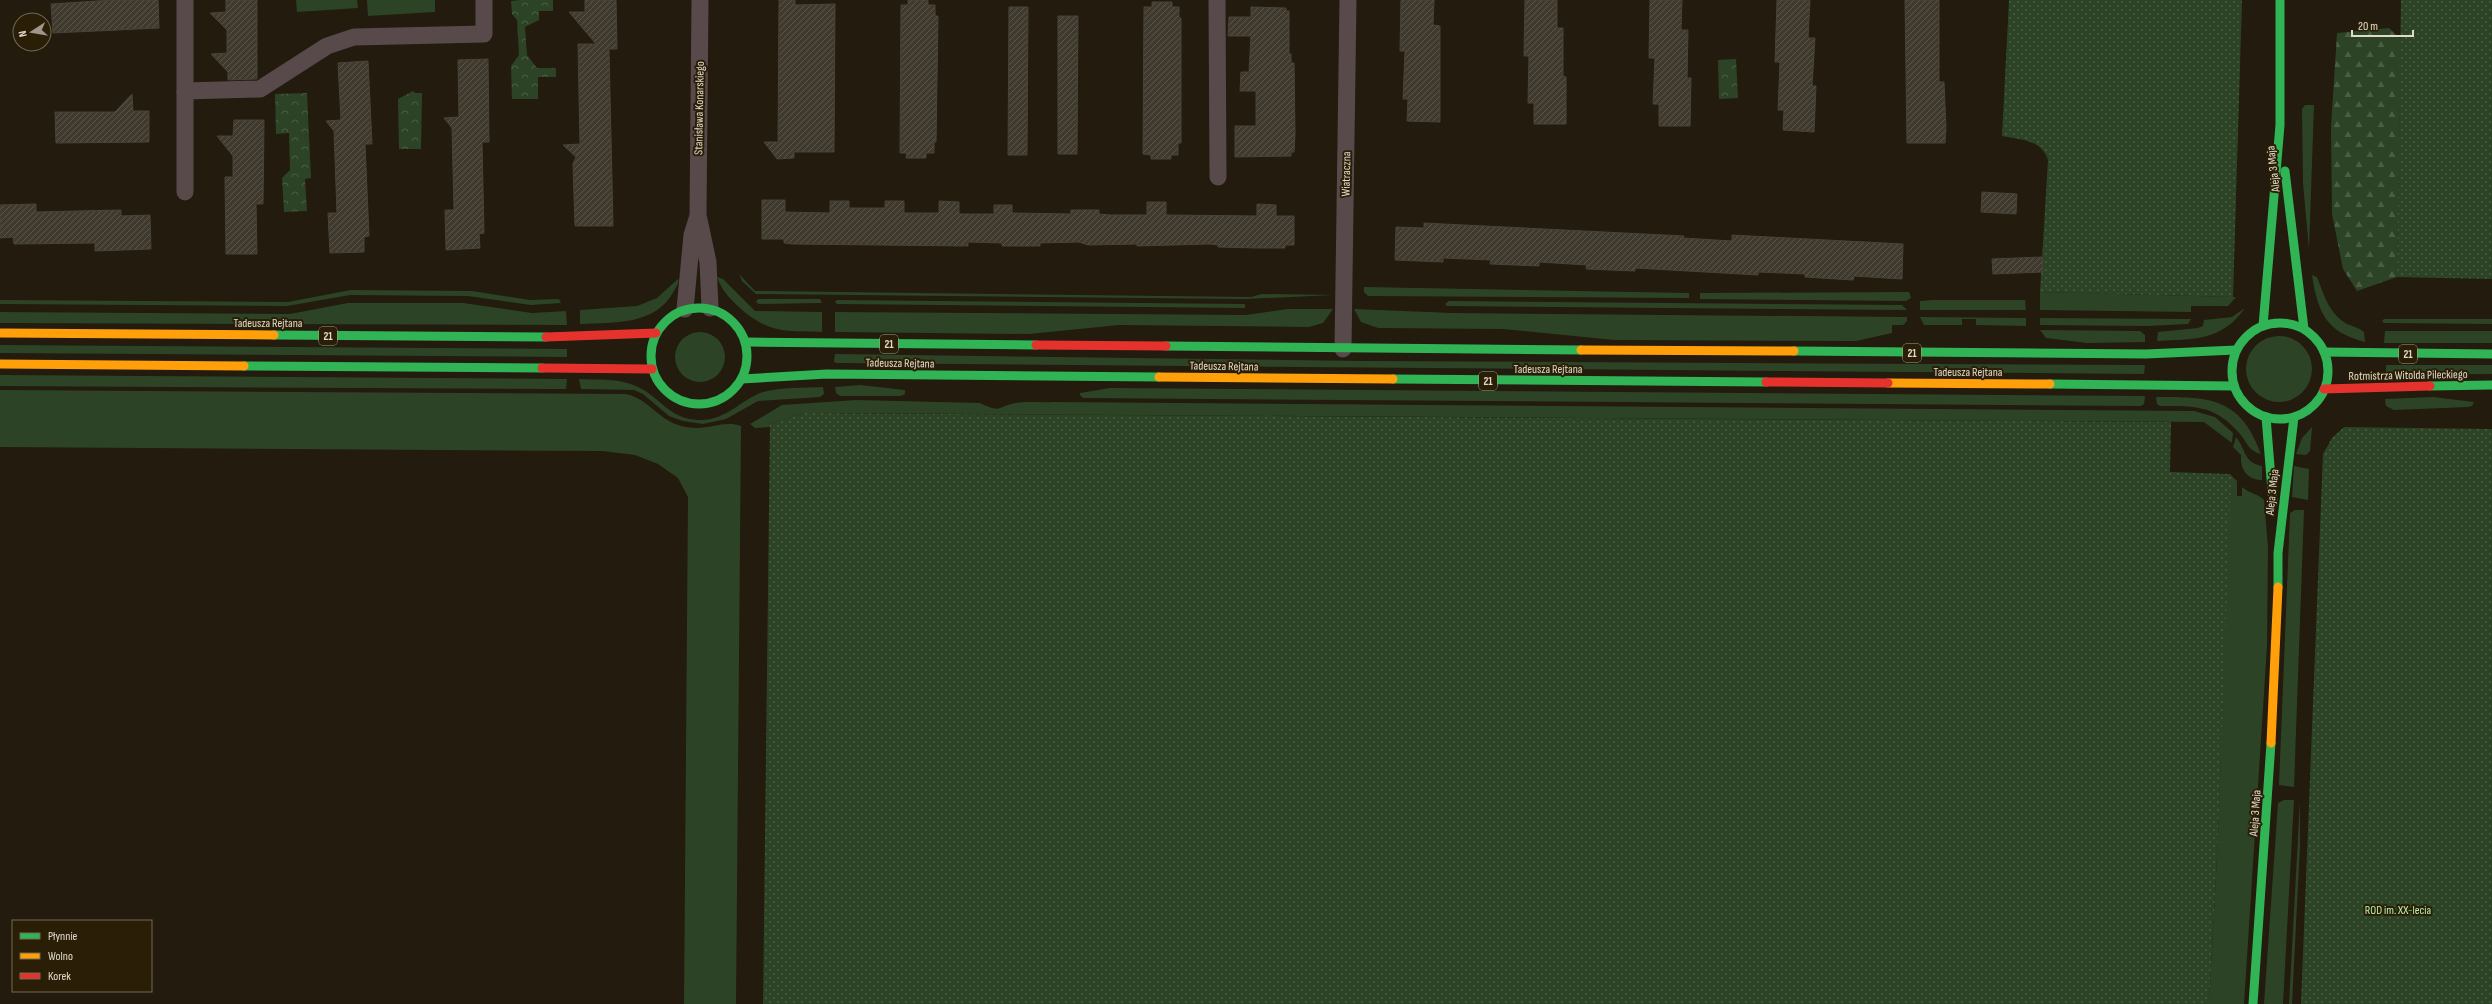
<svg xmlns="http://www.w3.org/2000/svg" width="2492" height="1004" font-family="'Sofia Sans Condensed',sans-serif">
	<defs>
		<pattern id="forest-firs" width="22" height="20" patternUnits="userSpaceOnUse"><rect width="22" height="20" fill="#2c4425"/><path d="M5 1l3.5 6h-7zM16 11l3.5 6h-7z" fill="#4a5e43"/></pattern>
		<pattern id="park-crowns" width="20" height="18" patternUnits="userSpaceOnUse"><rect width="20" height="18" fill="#2c4425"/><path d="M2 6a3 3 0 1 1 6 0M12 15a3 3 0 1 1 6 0" fill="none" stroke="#4a5e43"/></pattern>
		<pattern id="garden-dots" width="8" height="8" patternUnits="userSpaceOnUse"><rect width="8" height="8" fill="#2c4425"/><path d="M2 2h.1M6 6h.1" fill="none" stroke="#4a5e43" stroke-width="1.8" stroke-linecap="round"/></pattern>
		<pattern id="building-hatch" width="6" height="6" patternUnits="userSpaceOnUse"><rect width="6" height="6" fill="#403a2e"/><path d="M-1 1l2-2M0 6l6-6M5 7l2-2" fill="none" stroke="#5b564b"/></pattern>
	</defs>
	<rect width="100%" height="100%" fill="#221b0e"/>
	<!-- grass -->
	<g fill="#2c4425">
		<path d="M296,0h61l1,8 -61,4z"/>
		<path d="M367,0h68v12l-67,4z"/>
		<path d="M2305,105h9l-5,144 -6,-66 -1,-74z"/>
		<path d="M739,274l16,17 496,6 11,-3 72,1 -89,4 -489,-5 -14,-13z"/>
		<path d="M2312,275l5,2c7,18 12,37 30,47 5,2 12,4 17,8l1,10c-39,-10 -47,-29 -53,-67z"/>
		<path d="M717,277l6,2 32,32 67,1v20c-36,-1 -52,2 -81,-23 -11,-10 -19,-18 -24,-32z"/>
		<path d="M678,279c2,2 -2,8 -4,12 -19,35 -60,31 -94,33v-14l57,-4 20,-8z"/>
		<path d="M1364,287l325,6v5l-321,-2 -4,-4z"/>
		<path d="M351,290l121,1 58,9 29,-1 2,4 -30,2 -63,-9 -118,-1 -63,11 -287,-2v-4l288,2z"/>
		<path d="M1909,292l2,6 -5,3 -206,-2v-6z"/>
		<path d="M2040,292l193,5h3l-8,9h-37v6l-151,-2z"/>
		<path d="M758,299h62l2,4 -63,1 -3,-2z"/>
		<path d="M837,300l408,4v4l-408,-4 -2,-2z"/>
		<path d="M1933,300h92l1,10h-106v-9z"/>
		<path d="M1449,301l453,4 5,5 -460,-4 -2,-2z"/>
		<path d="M348,303h115l69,10 34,-2 1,14 -567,-2v-11l290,2z"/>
		<path d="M2245,308c-23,33 -51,31 -88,33l1,-9 40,-4 5,-2 1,-6 28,-3z"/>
		<path d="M1288,309h45l-10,14 -14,4 -190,-2 -90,9 -194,-2v-20l411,3z"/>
		<path d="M1354,309l98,4 455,4v4l-4,4h-11v8l-36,8 -242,-1 -111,-11 -125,-1 -17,-6z"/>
		<path d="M1920,317l106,1v8l-50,-1v-6h-14v6h-38z"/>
		<path d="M2040,318l151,1 -3,5 -40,2 -108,-1z"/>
		<path d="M2384,319h108v5l-108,-1 -2,-2z"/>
		<path d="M2040,330l100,1 5,4v7l-58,1 -41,-5z"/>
		<path d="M2385,331h107v12h-108z"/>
		<circle cx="700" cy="357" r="25"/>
		<circle cx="2279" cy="369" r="33"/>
		<path d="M0,345l567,4v8l-567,-4z"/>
		<path d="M835,354l527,7 783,4 -1,9 -1307,-11 -3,-1z"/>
		<path d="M2386,365h106v9l-106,1z"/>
		<path d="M0,375l567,4 -1,10h-15l-551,-3z"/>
		<path d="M579,379c20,1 39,-1 57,7 25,11 32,33 63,34 27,1 41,-20 64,-28 18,-5 41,-4 60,-5l1,7 -4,3 -62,4 -32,18 -23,5 -20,-3 -14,-5 -26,-22 -9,-4 -53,-1z"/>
		<path d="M860,385l45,5v4l-4,2h-61l-4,-3 -1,-6z"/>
		<path d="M1110,388l1034,8 1,1 -1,7 -3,2 -1058,-8 -3,-3v-2z"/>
		<path d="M0,390l625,4c21,3 32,24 53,31 27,9 43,-6 63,1l-5,578h-52l4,-507 -10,-19 -20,-14 -23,-9 -33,-4 -602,-4z"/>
		<path d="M2156,397c54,0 84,0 105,57 -12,-3 -13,-10 -21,-20 -25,-29 -44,-28 -80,-28l-3,-2z"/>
		<path d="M2433,397l41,5 -2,4 -4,1 -74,3 -8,-4 -1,-7z"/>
		<path d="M856,400l124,3c23,11 17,3 36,0 11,-2 26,0 37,-1l1141,9 21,6 18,16 -1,10 -28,-21 -1370,-9h-29l-35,11v3l-15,1 -5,-4 32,-19z"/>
		<path d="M2312,427l-2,24 -4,4 -10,-1 6,-16z"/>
		<path d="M2236,437c11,14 7,25 26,29v14c-14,0 -22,-10 -21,-25l-8,-8z"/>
		<path d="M2294,466l15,3 -1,31 -16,-3z"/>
		<path d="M2230,474l7,7v15h5v-9c8,7 17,7 22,13l4,47 -1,99 -23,358h-35l9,-165z"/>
		<path d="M2295,510h9l-10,277 -15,-2 11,-272z"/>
		<path d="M2284,800h10l-11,204h-19l14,-201z"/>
		<path d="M2300,800v46l-8,158h-3z"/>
	</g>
	<!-- forest -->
	<path fill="url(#forest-firs)" d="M2389,28l12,11 -4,238 -40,14 -14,-22 -11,-55 -1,-87 6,-94z"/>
	<!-- park -->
	<g fill="url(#park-crowns)">
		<path d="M521,0h32v11h-14v9l-14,7 2,28 10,13h19v9h-18v22h-26l-1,-33 8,-11 -2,-35 -5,-6 -1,-13z"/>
		<path d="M1736,59l2,39 -19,1 -1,-39z"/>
		<path d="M413,91l2,2h7l-1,56h-22l-1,-50z"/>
		<path d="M307,93l4,85 -6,1 2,32 -23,1 -2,-34 8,-8 -1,-37 -13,1 -1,-40z"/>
	</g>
	<!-- garden -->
	<g fill="url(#garden-dots)">
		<path d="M2009,0h233l-9,297 -193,-5 8,-132c-7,-21 -27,-20 -46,-24z"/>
		<path d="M2401,0h91v279l-95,-2z"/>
		<path d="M805,413l1366,9 -1,50 60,2 1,3 -13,362 -9,165h-1446l7,-580z"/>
		<path d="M2344,427l148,2v575h-191l22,-550 9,-16z"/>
	</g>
	<!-- building -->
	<g fill="url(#building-hatch)" stroke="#484338">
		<path d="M112,0h46l1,28 -106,5 -2,-29z"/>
		<path d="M226,0h31v79l-29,1v-8l-17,-18 16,-1v-23l-17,-17 16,-1z"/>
		<path d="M585,0h31l1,49h-8l4,177h-38l-2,-62 3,-7 -13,-12 17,-1 -2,-100h18l-27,-32h16z"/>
		<path d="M779,0h16v5l40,-1 -1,148h-40v6l-17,1 -13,-17h14z"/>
		<path d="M908,0h20v5h7v11h3l-2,126h-2v11h-8v5h-20l1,-5h-7l1,-148h7z"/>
		<path d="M1401,0h33l-1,25 7,1v96l-33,-1 1,-22h-5l2,-48h-5z"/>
		<path d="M1525,0h32v28h6v48l3,1v47h-32v-21h-6l1,-47h-5z"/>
		<path d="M1650,0h32l-1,30h7l-1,48h4l-1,48h-31v-22h-6l2,-46h-6z"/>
		<path d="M1777,0h33l-2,38h7l-3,48h4l-2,46 -31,-2 1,-20h-6l2,-48h-5z"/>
		<path d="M1905,0h34v82h5l2,46 -1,15h-38z"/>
		<path d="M1152,2h20v5h7v11h2v125h-3v12h-7v4h-20v-4l-8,-1 1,-147h8z"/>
		<path d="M1009,7h19l-1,148h-19z"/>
		<path d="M1251,7l35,1v3h3v43h2v9h3l1,71 -1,18h-3v4l-56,1v-31h21v-35h-16l1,-19h8l2,-36h-23l1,-19h22z"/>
		<path d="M1058,16h20l-1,138h-19z"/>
		<path d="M488,59l1,83h-7l2,91 -5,1 1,14 -34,2 -1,-40h9l-2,-82 -8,-10 15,-1 -1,-57z"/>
		<path d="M368,61l4,83h-7l4,92 -5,1v15l-34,1 -2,-40h9l-3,-82 -8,-10 15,-1 -3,-57z"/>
		<path d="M132,94l1,17h16v31l-93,1 -1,-31h60z"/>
		<path d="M234,120h30l-1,84h-7l1,50h-31l-1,-77h8v-21l-16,-20h16z"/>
		<path d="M1982,192l35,2 -1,20 -35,-2z"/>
		<path d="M762,200h23v12l45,1v-12h19v7h36v-7h19v12h35v-12l20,1v12h35v-9h18v8l59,1v-4h28v4l10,1h38v-13h19v13l91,1v-12l19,1v11h18v29h-9v3h-27l-40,-1v-2l-9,-1 -72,2v-2l-49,1 -9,-3 -39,1v3h-38v-3l-34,-1v4l-176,-2 -8,-1v-4h-22z"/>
		<path d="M36,204v8l85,-2v6l29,-1 1,34 -56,2v-8l-81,1 -1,-7 -13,1v-33z"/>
		<path d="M1424,223l260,13 -1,2 49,3v-6l171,9 -1,35 -48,-3 -1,4 -48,-3v-3l-47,-2v3l-123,-7v3l-49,-2 1,-4 -48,-3v4l-49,-2 1,-4 -48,-2v4l-48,-2 1,-33 28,1z"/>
		<path d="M2042,257l1,15 -50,2 -1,-15z"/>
	</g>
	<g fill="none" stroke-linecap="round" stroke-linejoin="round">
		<!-- street -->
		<g stroke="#584a4b" stroke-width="17">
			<path d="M185,0v192"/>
			<path d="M700,0l-2,215 10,47 2,46"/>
			<path d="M1217,0l1,177"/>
			<path d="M185,91l75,-2 67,-43 27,-9 130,-3v-34"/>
			<path d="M685,309l7,-74 5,-16"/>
			<path d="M1343,349l5,-349"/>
		</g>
		<!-- fast -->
		<g stroke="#30b455" stroke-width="9">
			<path d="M2285,171l19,158"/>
			<circle cx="699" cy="356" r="48"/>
			<circle cx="2280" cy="371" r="48"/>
			<path d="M2263,326l17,-201v-125"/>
			<path d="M274,335l272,2"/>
			<path d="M747,342l289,3"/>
			<path d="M1166,346l415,4"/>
			<path d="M1794,351l352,3 90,-4"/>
			<path d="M2324,352l168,2"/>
			<path d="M244,366l298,2"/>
			<path d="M742,379l85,-5 332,3"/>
			<path d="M1393,379l373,3"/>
			<path d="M2050,384l184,2"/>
			<path d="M2430,386l62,-1"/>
			<path d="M2266,417l7,86"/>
			<path d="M2278,587v-34l16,-136"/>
			<path d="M2253,1004l18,-261"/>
		</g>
		<!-- slow -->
		<g stroke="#ff9f0a" stroke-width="9">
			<path d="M0,333l274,2"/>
			<path d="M1581,350l213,1"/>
			<path d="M0,364l244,2"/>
			<path d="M1159,377l234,2"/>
			<path d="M1888,383l162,1"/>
			<path d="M2271,743l7,-156"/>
		</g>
		<!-- jam -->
		<g stroke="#e5322d" stroke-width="9">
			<path d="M546,337l110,-4"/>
			<path d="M1036,345l130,1"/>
			<path d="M542,368l110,1"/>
			<path d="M1766,382l122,1"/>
			<path d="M2324,389l106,-3"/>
		</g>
	</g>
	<g text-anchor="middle" stroke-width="4" stroke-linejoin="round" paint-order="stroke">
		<!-- shield labels -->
		<g fill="#2a1e06" stroke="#aaa290" stroke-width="1">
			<rect x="319" y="327" width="18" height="18" rx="3"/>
			<rect x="880" y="335" width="18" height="18" rx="3"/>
			<rect x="1903" y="344" width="18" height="18" rx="3"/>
			<rect x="2399" y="345" width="18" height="18" rx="3"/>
			<rect x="1479" y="372" width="18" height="18" rx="3"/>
		</g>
		<g font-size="11" font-weight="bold" fill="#e1dacb">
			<text x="328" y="340">21</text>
			<text x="889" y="348">21</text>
			<text x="1912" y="357">21</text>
			<text x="2408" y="358">21</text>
			<text x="1488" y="385">21</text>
		</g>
		<!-- street labels -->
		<g font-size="12" fill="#e1dacb" stroke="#2a1e06">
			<text transform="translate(699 108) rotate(-89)" y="4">Stanisława Konarskiego</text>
			<text transform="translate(2273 169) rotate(-97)" y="4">Aleja 3 Maja</text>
			<text transform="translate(1346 174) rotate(-89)" y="4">Wiatraczna</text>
			<text x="268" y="327">Tadeusza Rejtana</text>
			<text transform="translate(900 363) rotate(1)" y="4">Tadeusza Rejtana</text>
			<text transform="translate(1224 366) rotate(1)" y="4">Tadeusza Rejtana</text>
			<text x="1548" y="373">Tadeusza Rejtana</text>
			<text x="1968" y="376">Tadeusza Rejtana</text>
			<text transform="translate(2408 375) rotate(-1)" y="4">Rotmistrza Witolda Pileckiego</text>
			<text transform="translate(2272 492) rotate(-84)" y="4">Aleja 3 Maja</text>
			<text transform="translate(2255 813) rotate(-86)" y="4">Aleja 3 Maja</text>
		</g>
		<!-- park labels -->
		<g font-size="12" fill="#b6f1af" stroke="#2a1e06">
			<text x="2398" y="914">ROD im. XX-lecia</text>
		</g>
	</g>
	<!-- legend -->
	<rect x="12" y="920" width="140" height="72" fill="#2a1e06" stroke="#736955"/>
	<rect x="20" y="933" width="20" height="6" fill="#30b455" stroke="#736955"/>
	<text x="48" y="940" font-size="12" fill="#e1dacb">Płynnie</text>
	<rect x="20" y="953" width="20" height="6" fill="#ff9f0a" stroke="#736955"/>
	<text x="48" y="960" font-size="12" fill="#e1dacb">Wolno</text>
	<rect x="20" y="973" width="20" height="6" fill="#e5322d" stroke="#736955"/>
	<text x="48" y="980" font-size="12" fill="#e1dacb">Korek</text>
	<!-- north arrow -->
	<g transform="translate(32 32) rotate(258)"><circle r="19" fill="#2a1e06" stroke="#736955"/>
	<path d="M0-3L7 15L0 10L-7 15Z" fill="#9e9789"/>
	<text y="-6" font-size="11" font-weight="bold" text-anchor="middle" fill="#e1dacb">N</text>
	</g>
	<!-- scale -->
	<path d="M2352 30v6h61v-6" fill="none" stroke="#e1dacb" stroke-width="2"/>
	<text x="2358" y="30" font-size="12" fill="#e1dacb" stroke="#2a1e06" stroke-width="3" paint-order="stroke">20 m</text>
</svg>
